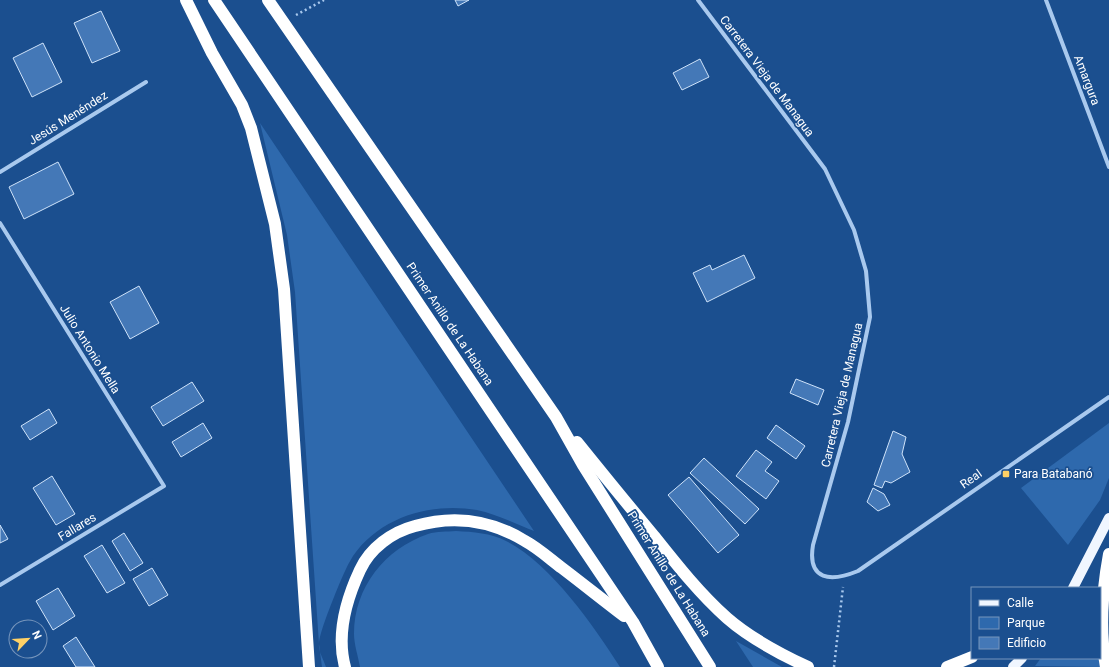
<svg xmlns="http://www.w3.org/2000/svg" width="1109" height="667" font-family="Roboto,sans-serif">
	<rect width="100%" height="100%" fill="#1b4f8f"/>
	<!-- green -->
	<g fill="#2e69ad">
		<path d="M260,123l274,408c-18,-7 -38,-17 -57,-21 -46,-8 -97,7 -124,46 -7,11 -12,24 -17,36 -4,10 -17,42 -17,52 -1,7 5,16 7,23h-4l-3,-23 -24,-352 -8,-57z"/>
		<path d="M1109,423v55l-9,22 -32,45 -47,-57z"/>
		<path d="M456,531c17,1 35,2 50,10 44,22 88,85 114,126h-260c-2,-11 -6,-23 -6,-33 0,-47 31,-85 74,-100 9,-3 19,-2 28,-3z"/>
		<path d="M736,641l46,26h-29z"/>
		<path d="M1041,658h58l2,9 -66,-1z"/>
	</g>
	<!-- building -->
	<g fill="#4478b7" stroke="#cfe3fa">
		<path d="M455,0h14l-11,6z"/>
		<path d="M101,11l19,40 -28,12 -18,-40z"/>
		<path d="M43,43l19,39 -30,15 -19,-39z"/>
		<path d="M700,59l9,18 -27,13 -9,-17z"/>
		<path d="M58,162l16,32 -50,25 -15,-32z"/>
		<path d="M744,255l11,23 -48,24 -14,-29 17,-8 2,5z"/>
		<path d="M139,286l20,37 -29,16 -20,-37z"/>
		<path d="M796,379l28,11 -6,15 -28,-12z"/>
		<path d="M192,382l12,19 -41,25 -12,-19z"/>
		<path d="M49,409l8,14 -27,17 -9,-14z"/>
		<path d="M203,423l9,15 -31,19 -9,-15z"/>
		<path d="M776,425l29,21 -9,13 -29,-21z"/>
		<path d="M893,431l13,6 -4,17 8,18 -19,11 -6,-2 -3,7 -8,-3z"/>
		<path d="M756,450l16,12 -7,9 14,10 -13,18 -30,-23z"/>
		<path d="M704,458l55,51 -14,15 -55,-51z"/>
		<path d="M52,476l23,38 -19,11 -23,-37z"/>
		<path d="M689,477l50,58 -21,18 -50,-58z"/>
		<path d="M873,488l11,6 6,11 -12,6 -11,-9z"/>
		<path d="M0,525l8,14 -8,4z"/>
		<path d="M124,533l19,30 -13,8 -18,-30z"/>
		<path d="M102,545l23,38 -18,10 -23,-37z"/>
		<path d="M152,568l16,27 -19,11 -16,-27z"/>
		<path d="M58,588l17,28 -22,14 -17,-29z"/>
		<path d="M76,637l19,30h-19l-13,-21z"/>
	</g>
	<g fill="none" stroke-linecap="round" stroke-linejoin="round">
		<!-- path -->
		<g stroke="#a9c9ee" stroke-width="2.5" stroke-dasharray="2 3" stroke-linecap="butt">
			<path d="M296,15l28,-15"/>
			<path d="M834,667l9,-80"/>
		</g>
		<!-- minor -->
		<g stroke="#a9c9ee" stroke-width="4">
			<path d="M698,0l127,169 29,61 12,41 4,46 -22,105 -35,123c-6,36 18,37 45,26l251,-174"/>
			<path d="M1046,0l63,167"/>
			<path d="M0,172l146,-90"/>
			<path d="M0,223l164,263 -164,99"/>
		</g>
		<!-- primary -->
		<g stroke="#f0f6ff" stroke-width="10">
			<path d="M1073,588l36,-70"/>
			<path d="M1013,667l9,-9"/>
		</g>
		<!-- motorway -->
		<g stroke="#fff" stroke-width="12">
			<path d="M186,0l26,53 30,52 9,23 24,96 9,65 25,378"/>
			<path d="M214,0l419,622 25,45"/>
			<path d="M268,0l288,417 27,48 127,202"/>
			<path d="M577,442c25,31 51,63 77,94 23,29 46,58 73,82 24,21 53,36 81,49"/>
			<path d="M345,667c-9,-33 1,-67 15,-97 10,-22 32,-38 55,-44 38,-11 76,-6 110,15 13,7 25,18 37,27 21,16 41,32 62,48"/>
			<path d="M947,667l25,-10"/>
			<path d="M1106,667c-7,-38 -4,-75 3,-113"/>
		</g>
	</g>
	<!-- markers -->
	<rect fill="#ffd166" stroke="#1b4f8f" stroke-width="1.5" x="1002" y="470" width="8" height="8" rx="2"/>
	<g text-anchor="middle" stroke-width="3.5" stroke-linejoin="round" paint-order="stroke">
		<!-- street labels -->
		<g font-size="12" fill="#fff" stroke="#1b4f8f">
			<text transform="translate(767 76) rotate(53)" y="4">Carretera Vieja de Managua</text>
			<text transform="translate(1087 80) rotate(69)" y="4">Amargura</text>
			<text transform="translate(68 118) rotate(-32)" y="4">Jesús Menéndez</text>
			<text transform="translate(450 324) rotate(56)" y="4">Primer Anillo de La Habana</text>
			<text transform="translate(90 349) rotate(58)" y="4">Julio Antonio Mella</text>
			<text transform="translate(842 395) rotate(-77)" y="4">Carretera Vieja de Managua</text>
			<text transform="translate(971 479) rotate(-35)" y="4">Real</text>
			<text transform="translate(77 527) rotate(-31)" y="4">Fallares</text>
			<text transform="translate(669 574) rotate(58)" y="4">Primer Anillo de La Habana</text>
		</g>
		<!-- poi labels -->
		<g font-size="12" fill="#fff" stroke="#1b4f8f" text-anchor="start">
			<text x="1014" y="478">Para Batabanó</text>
		</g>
	</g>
	<!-- legend -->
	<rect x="971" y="587" width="130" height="72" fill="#1b4f8f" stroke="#7695bc"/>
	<rect x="979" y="600" width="20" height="6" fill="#f0f6ff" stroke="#7695bc"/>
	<text x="1007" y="607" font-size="12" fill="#ffffff">Calle</text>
	<rect x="979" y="617" width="20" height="12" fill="#2e69ad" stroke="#7695bc"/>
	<text x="1007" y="627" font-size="12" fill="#ffffff">Parque</text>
	<rect x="979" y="637" width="20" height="12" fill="#4478b7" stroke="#7695bc"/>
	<text x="1007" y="647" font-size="12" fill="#ffffff">Edificio</text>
	<!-- north arrow -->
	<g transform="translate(28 639) rotate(65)"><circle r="19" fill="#1b4f8f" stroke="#7695bc"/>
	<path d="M0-3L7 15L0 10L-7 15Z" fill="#ffd166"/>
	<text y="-6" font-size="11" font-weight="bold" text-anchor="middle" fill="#ffffff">N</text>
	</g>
</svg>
